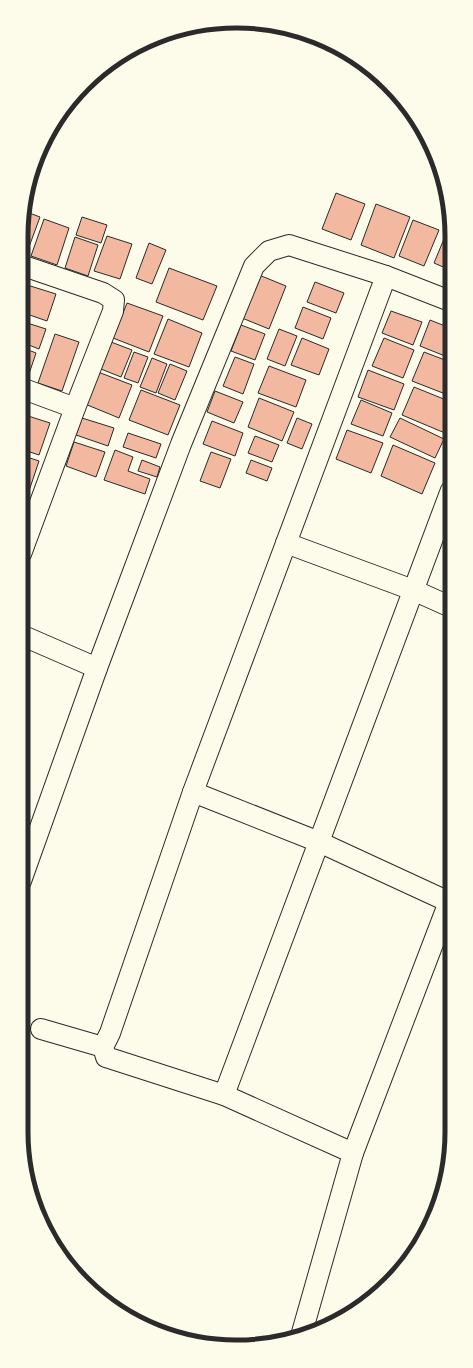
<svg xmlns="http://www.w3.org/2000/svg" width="473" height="1368" font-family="'Zilla Slab',serif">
	<rect width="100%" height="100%" fill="#fdfbea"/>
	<!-- building -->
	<g fill="#f2b8a0" stroke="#2b2b2b">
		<path d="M336,193l29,11 -14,36 -29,-11z"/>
		<path d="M376,204l34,13 -16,41 -33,-13z"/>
		<path d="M24,211l16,6 -14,38 -5,-2v-17z"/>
		<path d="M82,217l25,8 -6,18 -25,-8z"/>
		<path d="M44,219l25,9 -12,37 -26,-9z"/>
		<path d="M413,220l26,10 -15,36 -25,-10z"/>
		<path d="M446,234l4,2v34l-16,-7z"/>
		<path d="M107,236l25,8 -12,35 -26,-8z"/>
		<path d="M75,237l23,8 -10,31 -23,-8z"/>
		<path d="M149,243l17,7 -14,34 -16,-6z"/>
		<path d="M169,268l48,18 -14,34 -47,-18z"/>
		<path d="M450,274v13l-4,-2z"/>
		<path d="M259,275l27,11 -17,43 -27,-11z"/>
		<path d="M315,282l29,11 -8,20 -29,-11z"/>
		<path d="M24,284l32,10 -9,27 -26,-9v-19z"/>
		<path d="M127,303l36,13 -14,36 -36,-14z"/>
		<path d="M303,307l28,11 -8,21 -28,-11z"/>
		<path d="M391,311l31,11 -9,23 -31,-12z"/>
		<path d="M168,319l34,14 -13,34 -35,-13z"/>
		<path d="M430,320l20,8v30l-30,-12z"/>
		<path d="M21,321l25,8 -7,20 -18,-7z"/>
		<path d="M241,325l24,9 -10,26 -24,-9z"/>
		<path d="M279,329l18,7 -12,30 -18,-7z"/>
		<path d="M55,334l24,8 -17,49 -24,-8z"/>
		<path d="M302,338l27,11 -10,26 -28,-10z"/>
		<path d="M384,338l30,12 -11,28 -31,-12z"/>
		<path d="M111,342l21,8 -11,27 -20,-8z"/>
		<path d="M21,347l15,6 -9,27 -6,-2z"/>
		<path d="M134,352l14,5 -10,26 -14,-5z"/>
		<path d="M424,352l26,10v28l-2,5 -36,-14z"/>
		<path d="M235,357l19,7 -11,30 -20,-8z"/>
		<path d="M152,358l15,6 -11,29 -16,-6z"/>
		<path d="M170,364l17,7 -12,29 -17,-7z"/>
		<path d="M269,366l37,14 -10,27 -38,-14z"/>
		<path d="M368,370l36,14 -10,26 -36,-13z"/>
		<path d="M98,372l34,13 -13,33 -34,-14z"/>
		<path d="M414,387l37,15v18l-6,13 -43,-18z"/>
		<path d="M141,390l39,15 -12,30 -39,-15z"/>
		<path d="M215,391l28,11 -9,21 -27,-11z"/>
		<path d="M259,398l35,14 -12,29 -34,-14z"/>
		<path d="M361,400l31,13 -9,23 -32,-12z"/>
		<path d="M22,414l28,9 -11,32 -18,-6v-31z"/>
		<path d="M82,418l32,10 -6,18 -32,-11z"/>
		<path d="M297,418l15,6 -10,25 -15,-6z"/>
		<path d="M400,418l44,21 -9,19 -45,-21z"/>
		<path d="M212,421l31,12 -8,23 -32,-12z"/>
		<path d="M347,430l36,13 -12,30 -35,-14z"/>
		<path d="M128,433l33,11 -5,14 -33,-11z"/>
		<path d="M255,436l24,9 -7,17 -24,-9z"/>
		<path d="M74,442l31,10 -9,25 -30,-11z"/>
		<path d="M393,445l42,18 -13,31 -41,-18z"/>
		<path d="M115,450l18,7 -5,14 22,8 -5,15 -41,-14z"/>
		<path d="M211,452l20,7 -11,29 -20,-7z"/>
		<path d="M21,455l18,6 -11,33 -7,-2z"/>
		<path d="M142,460l18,7 -3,10 -19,-6z"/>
		<path d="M251,460l21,8 -5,13 -21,-8z"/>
	</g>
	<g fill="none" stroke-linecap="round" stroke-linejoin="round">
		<defs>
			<g id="minor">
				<path d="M21,265l82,28 11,7 -1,11 -38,97 -54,146"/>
				<path d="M21,388l54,20"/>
				<path d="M286,543l127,47 38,17"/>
				<path d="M21,635l76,33"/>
				<path d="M193,792l126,50 130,60"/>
				<path d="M21,881l76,-213 84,-224 73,-178 15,-15 20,-6 97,31 64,25"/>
				<path d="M41,1029l62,18"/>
				<path d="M224,1095l227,-605"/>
				<path d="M353,1153l-129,-58 -118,-38 -3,-10 7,-14 83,-241 193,-516"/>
				<path d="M301,1336l52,-183 99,-259"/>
			</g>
		</defs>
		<!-- minor casing -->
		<use href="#minor" stroke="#2b2b2b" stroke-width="22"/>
		<!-- minor -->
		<use href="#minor" stroke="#fdfbea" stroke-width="20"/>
	</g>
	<!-- crop -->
	<path d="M0 0H473V1368H0ZM236 28H237A208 208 0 0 1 445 236V1132A208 208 0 0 1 237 1340H236A208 208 0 0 1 28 1132V236A208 208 0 0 1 236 28Z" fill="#fdfbea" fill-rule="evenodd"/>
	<path fill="none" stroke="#2b2b2b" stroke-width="5" d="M236 28H237A208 208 0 0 1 445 236V1132A208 208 0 0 1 237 1340H236A208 208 0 0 1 28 1132V236A208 208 0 0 1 236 28Z"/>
</svg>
